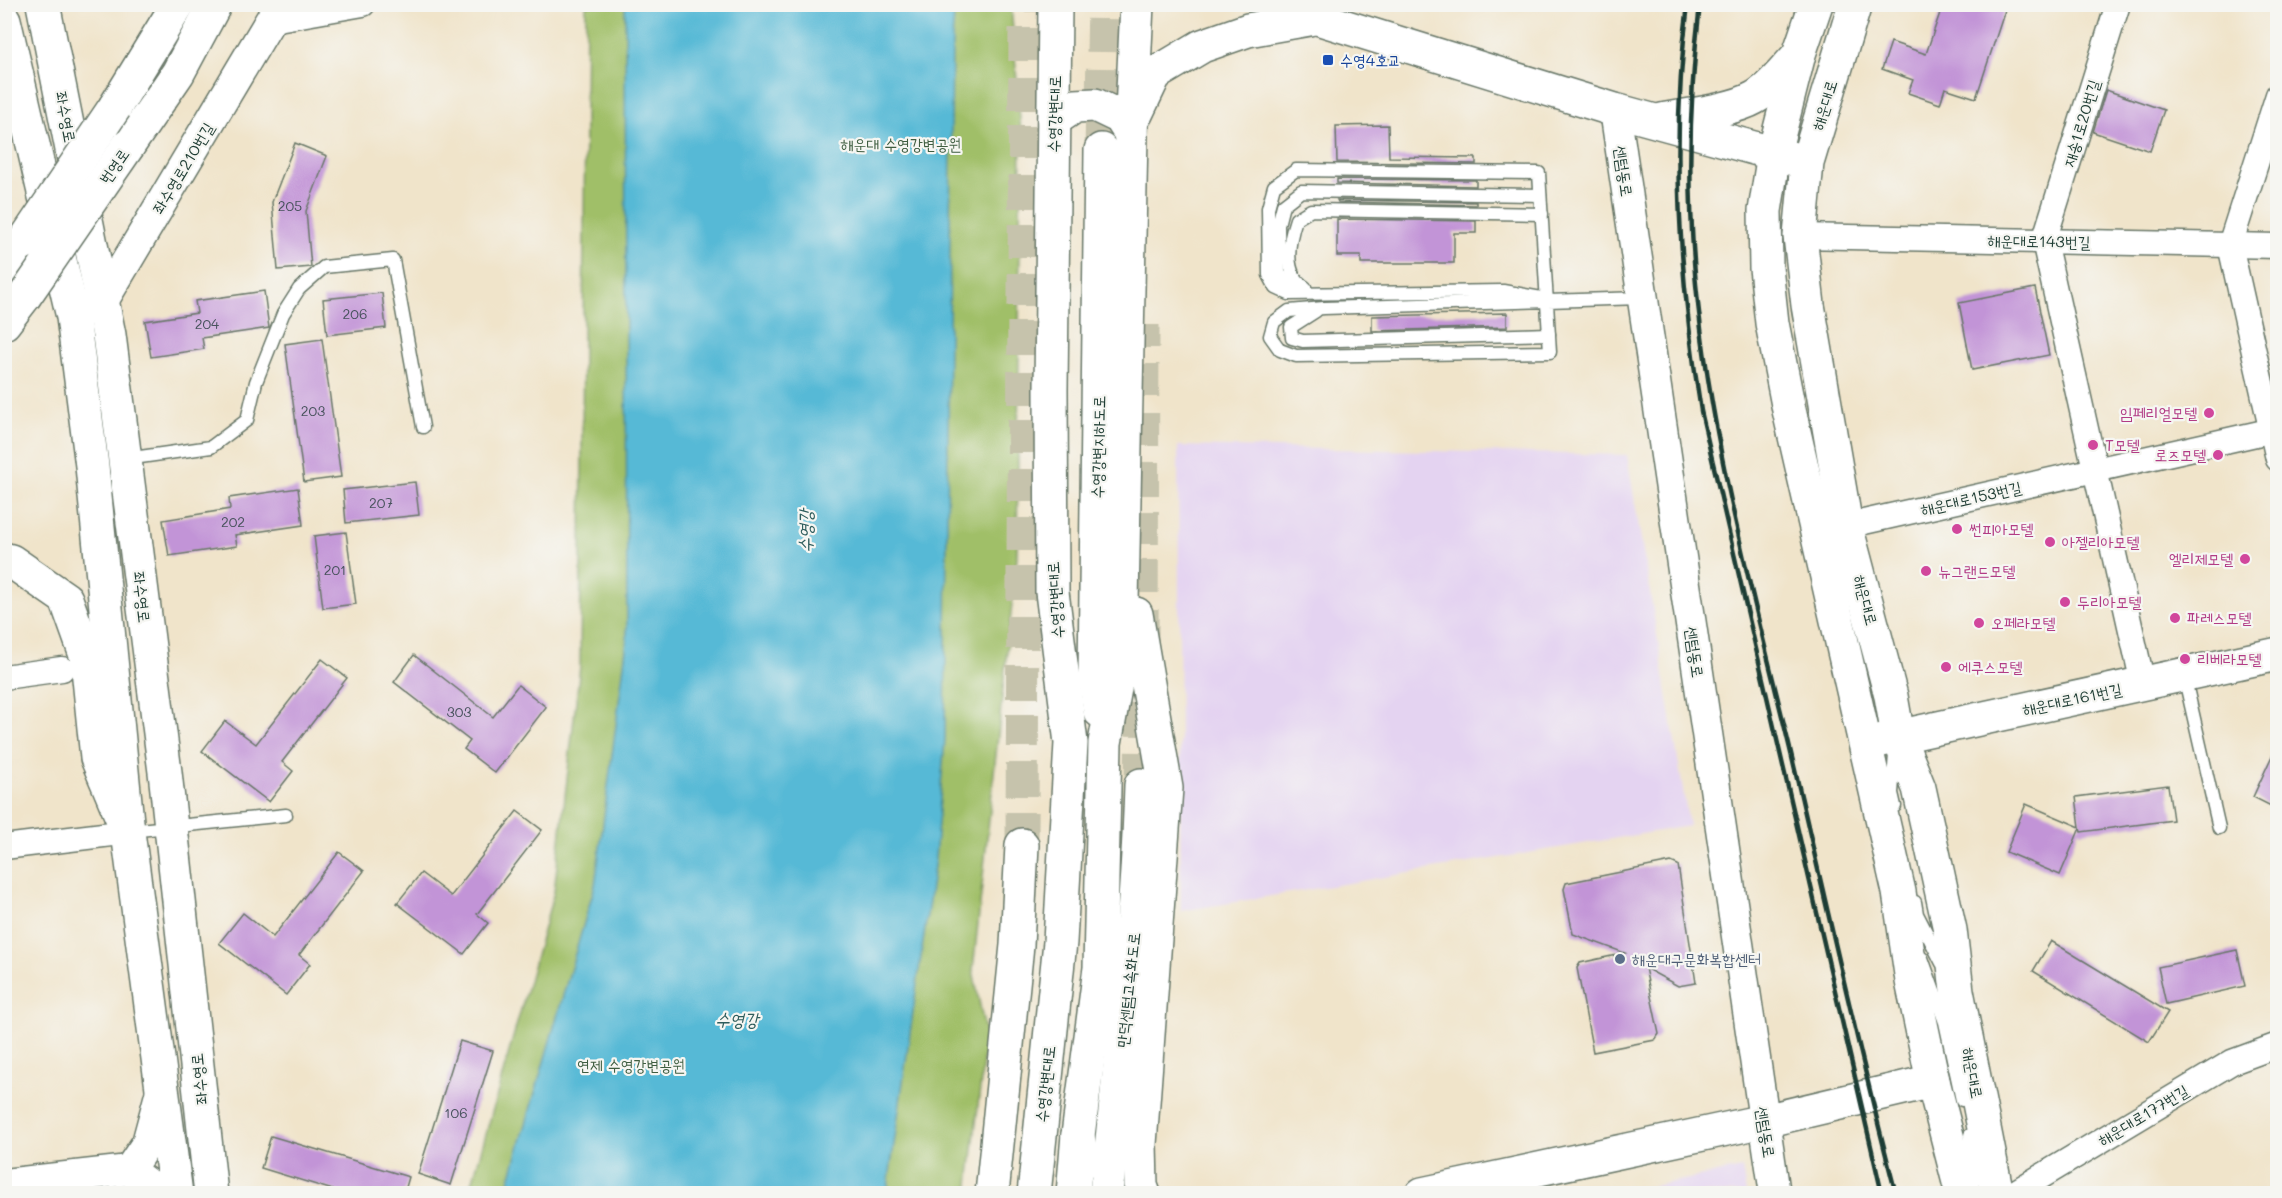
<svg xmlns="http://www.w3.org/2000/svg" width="2282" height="1198" font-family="Mali,'Poor Story',sans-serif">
	<rect width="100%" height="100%" fill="#f6f6f2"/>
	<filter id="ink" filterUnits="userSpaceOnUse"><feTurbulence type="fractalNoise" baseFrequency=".0167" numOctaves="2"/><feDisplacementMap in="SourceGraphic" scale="12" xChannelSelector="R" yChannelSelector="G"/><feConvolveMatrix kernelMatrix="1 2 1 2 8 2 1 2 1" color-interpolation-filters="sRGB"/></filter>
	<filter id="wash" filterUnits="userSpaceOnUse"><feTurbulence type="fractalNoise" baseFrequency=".008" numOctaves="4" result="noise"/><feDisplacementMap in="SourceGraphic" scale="24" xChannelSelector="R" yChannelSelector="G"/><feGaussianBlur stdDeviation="1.35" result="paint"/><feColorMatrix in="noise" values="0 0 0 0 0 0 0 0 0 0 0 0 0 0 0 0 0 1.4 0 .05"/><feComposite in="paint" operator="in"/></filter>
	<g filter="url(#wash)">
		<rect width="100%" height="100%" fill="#f0e4ca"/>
		<!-- built -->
		<g fill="#e4d3f1">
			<path d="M1178,446l449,9 62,371 -508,85z"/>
			<path d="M1742,1168l4,25h-126z"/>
		</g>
		<!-- green -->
		<path fill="#a0bf67" stroke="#607e4e" stroke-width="1.5" d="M586,5h425l10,127 -4,425 -44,413 13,66 -18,157 -499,1 85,-302 26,-226z"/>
		<!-- water -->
		<path fill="#57b9d6" stroke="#3b7b85" stroke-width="1.5" d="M625,5h330l-3,34 -7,700 -10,120 -48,334h-381l89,-308 32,-244z"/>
		<g id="blocks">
			<!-- building -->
			<g fill="#c294d7">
				<path d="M1943,4h64l-31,94 -31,-10 -5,16 -32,-11 5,-13 -31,-11 9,-27 35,12z"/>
				<path d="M2106,90l58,20 -14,41 -57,-19z"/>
				<path d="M1388,125l1,32 87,1v6l-139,-2 -1,-36z"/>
				<path d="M295,143l32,13 -21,55 5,56 -33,3 -6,-68z"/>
				<path d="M1337,179l139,1v6l-139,-3z"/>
				<path d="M1337,200l139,2v3l-138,-3z"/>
				<path d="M1337,219l139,2v12h-22v30h-93v-7h-24z"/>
				<path d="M2035,288l14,67 -77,15 -13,-67z"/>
				<path d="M264,291l5,37 -67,10 2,11 -53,8 -6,-36 52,-8 -2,-12z"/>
				<path d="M382,293l4,35 -59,7 -4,-36z"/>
				<path d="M1507,313v14l-135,4v-15z"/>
				<path d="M322,339l19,138 -37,5 -19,-138z"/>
				<path d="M415,482l4,33 -73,8 -3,-33z"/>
				<path d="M298,488l5,37 -68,10 2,11 -68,10 -6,-36 67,-11 -1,-11z"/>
				<path d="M346,532l10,72 -33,4 -9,-72z"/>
				<path d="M414,655l79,62 25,-32 28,22 -51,66 -31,-24 6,-8 -76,-59z"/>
				<path d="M322,659l25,19 -65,84 11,9 -24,31 -67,-51 23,-30 31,23z"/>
				<path d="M2277,745v64l-24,-12z"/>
				<path d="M2168,785l5,35 -92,12 -1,-4 -20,47 -54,-23 20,-48 54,23 -4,-30z"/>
				<path d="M517,811l25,19 -65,84 11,9 -24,31 -67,-51 24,-30 30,23z"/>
				<path d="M339,852l25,19 -65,84 11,9 -24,31 -67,-52 24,-30 30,24z"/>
				<path d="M1671,862l7,3 18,118 -18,3 -33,-18 14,66 -4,6 -62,12 -16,-84 3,-5 45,-10 -52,-19 -9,-45 2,-6z"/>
				<path d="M2051,941l117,71 -19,30 -116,-71z"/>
				<path d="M2237,950l8,36 -79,18 -8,-37z"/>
				<path d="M460,1041l33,10 -42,134 -33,-11z"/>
				<path d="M271,1136l138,41 -5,17h-58l-85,-26z"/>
			</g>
		</g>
	</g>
	<g filter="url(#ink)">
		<use href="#blocks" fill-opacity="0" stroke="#687768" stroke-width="1.5"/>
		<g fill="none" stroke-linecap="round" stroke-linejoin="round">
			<!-- secondary-tunnel -->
			<path stroke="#c6c3ac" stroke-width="33" stroke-dasharray="33 16" stroke-linecap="butt" d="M1101,150l3,-146"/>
			<!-- trunk-tunnel -->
			<g stroke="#c6c3ac" stroke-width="33" stroke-dasharray="33 16" stroke-linecap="butt">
				<path d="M1142,642l1,-317"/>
				<path d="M1141,785l1,-88"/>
				<path d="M1022,845l3,-841"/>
			</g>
			<defs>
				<g id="service">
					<path d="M1305,287c-23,-13 -16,-47 -9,-68l15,-9 231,4"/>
					<path d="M1306,291l-19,-8 -8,-10 -1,-48 5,-20 18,-14 239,4"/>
					<path d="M1547,299l-44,-8 -214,3 -13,-6 -7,-13 -1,-67 6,-22 22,-16 243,3c4,60 7,119 11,179l-254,4 -16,-6 -10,-14 4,-14 15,-11 35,-3 317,-10"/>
					<path d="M1316,311l-25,16 1,11 11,3 246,-7"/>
					<path d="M126,459l85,-12 36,-27 9,-38 27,-68 16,-25 25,-22 69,-7 30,167"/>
					<path d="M2184,675l35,153"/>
					<path d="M1895,755l-3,38 3,13"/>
					<path d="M129,831l157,-16"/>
					<path d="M1915,902l2,12 25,49"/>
					<path d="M1922,958l23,64 17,78"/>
					<path d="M1970,1135l4,41 -2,13"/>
				</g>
				<g id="minor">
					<path d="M2118,4l-74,237 99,443"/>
					<path d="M272,20l91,-16"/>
					<path d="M2278,95l-48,150 48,214"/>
					<path d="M1800,236l478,10"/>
					<path d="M1846,526l432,-97"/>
					<path d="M4,677l58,-8"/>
					<path d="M4,847l124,-15"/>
					<path d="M2012,1194l220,-132 46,-17"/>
				</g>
				<g id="tertiary">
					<path d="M1615,110l160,1084"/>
					<path d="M87,309l16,-8 177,-297"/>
					<path d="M4,1184l125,-14"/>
					<path d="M161,1194l-32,-24 18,-27 14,-52"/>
				</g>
				<g id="secondary">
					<path d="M43,4l66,331 56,437 46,422"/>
					<path d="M1272,4l343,106 179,49"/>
					<path d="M1816,4l-17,50 -25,99 -9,58 1,57 6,55 17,87 110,482 13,89 21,100 29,113"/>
					<path d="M1855,4l-48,159 -7,73 8,69 38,221 45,170 7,40 21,52 31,142 7,61 40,203"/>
					<path d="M4,20l69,297 19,149 36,366 48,362"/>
					<path d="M1136,114l19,-40 47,-28 46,-16 61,-11"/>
					<path d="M1054,120l21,-14 20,-1 25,12 11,17"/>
					<path d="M1662,120c26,-5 71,-10 92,-22 17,-9 30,-28 44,-42"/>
					<path d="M1136,614l30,174 -26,356 1,42 3,8"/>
					<path d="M1100,711l-5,-34 6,-527"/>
					<path d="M1878,741l400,-87"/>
					<path d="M1081,1163l-3,-28 22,-167 5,-225 16,-88 10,-521 6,-130"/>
					<path d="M1034,1194l26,-252 11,-199 -19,-151 -1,-202 4,-386"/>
					<path d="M1422,1194l342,-73 169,-40"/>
				</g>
				<g id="trunk">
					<path d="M115,107l63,-103"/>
					<path d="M128,146l50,-73 37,-69"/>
					<path d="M4,269l19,-26"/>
					<path d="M4,323l20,-26"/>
					<path d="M4,559l7,2 55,38 21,59 10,100 31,74"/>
					<path d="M992,1194l25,-249 5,-100"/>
					<path d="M1073,1194l5,-59"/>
					<path d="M1106,1194c15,-137 31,-272 35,-409"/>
				</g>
			</defs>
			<!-- service casing -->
			<use href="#service" stroke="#687768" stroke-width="15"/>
			<!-- minor casing -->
			<use href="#minor" stroke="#687768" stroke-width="27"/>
			<!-- tertiary casing -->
			<use href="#tertiary" stroke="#687768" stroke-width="33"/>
			<!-- secondary casing -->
			<use href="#secondary" stroke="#687768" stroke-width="36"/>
			<!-- trunk casing -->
			<use href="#trunk" stroke="#687768" stroke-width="36"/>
			<!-- service -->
			<use href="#service" stroke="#fff" stroke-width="12"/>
			<!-- minor -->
			<use href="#minor" stroke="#fff" stroke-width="24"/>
			<!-- tertiary -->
			<use href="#tertiary" stroke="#fff" stroke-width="30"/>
			<!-- secondary -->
			<use href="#secondary" stroke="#fff" stroke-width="33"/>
			<!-- trunk -->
			<use href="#trunk" stroke="#fff" stroke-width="33"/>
			<!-- rail -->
			<g stroke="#1f3d34" stroke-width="4.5">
				<path d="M1688,4c-18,137 -9,272 13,407l181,783"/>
				<path d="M1700,4c-11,93 -13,188 -4,280 15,158 57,312 94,465 35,148 67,297 106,445"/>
			</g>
			<defs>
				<g id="trunk-bridge">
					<path d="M23,243l92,-136"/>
					<path d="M24,297l104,-151"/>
				</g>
			</defs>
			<!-- trunk-bridge casing -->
			<use href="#trunk-bridge" stroke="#687768" stroke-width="36" stroke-linecap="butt"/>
			<!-- trunk-bridge -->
			<use href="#trunk-bridge" stroke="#fff" stroke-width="33"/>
		</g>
	</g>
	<!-- markers -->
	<rect fill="#1a4fb4" stroke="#f6f6f2" stroke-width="2" x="1322" y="54" width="12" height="12" rx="3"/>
	<g fill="#d1479c" stroke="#f6f6f2" stroke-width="2">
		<circle cx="2209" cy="413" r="6"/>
		<circle cx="2093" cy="445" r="6"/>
		<circle cx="2218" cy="455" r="6"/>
		<circle cx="1957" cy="529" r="6"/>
		<circle cx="2050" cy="542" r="6"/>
		<circle cx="2245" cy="559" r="6"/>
		<circle cx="1926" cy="571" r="6"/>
		<circle cx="2065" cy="602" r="6"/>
		<circle cx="2175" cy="618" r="6"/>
		<circle cx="1979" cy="623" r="6"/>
		<circle cx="2185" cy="659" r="6"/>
		<circle cx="1946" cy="667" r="6"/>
	</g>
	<circle fill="#5c6f8a" stroke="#f6f6f2" stroke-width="2" cx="1620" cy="959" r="6"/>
	<g text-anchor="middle" stroke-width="4.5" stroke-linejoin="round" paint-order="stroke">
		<!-- number labels -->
		<g font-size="14" fill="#48535d">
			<text x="290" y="211">205</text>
			<text x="355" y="319">206</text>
			<text x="207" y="329">204</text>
			<text x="313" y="416">203</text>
			<text x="381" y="508">207</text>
			<text x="233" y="527">202</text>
			<text x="335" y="575">201</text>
			<text x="459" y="717">303</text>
			<text x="456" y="1118">106</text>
		</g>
		<!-- transit labels -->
		<g font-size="16" fill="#164399" stroke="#f6f6f2" text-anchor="start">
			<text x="1340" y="66">수영4호교</text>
		</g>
		<!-- street labels -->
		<g font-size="16" fill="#1f3d34" stroke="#f6f6f2">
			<text transform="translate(1824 105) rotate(-73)" y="6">해운대로</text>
			<text transform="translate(1054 114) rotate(-89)" y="6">수영강변대로</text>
			<text transform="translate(66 117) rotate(79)" y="6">좌수영로</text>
			<text transform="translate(2081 123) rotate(-73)" y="6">재송1로20번길</text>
			<text transform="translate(114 166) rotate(-55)" y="6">번영로</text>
			<text transform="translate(183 168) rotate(-59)" y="6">좌수영로210번길</text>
			<text transform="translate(1624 171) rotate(82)" y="6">센텀동로</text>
			<text transform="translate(2039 241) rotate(1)" y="6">해운대로143번길</text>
			<text transform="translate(1098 447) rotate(-89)" y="6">수영강변지하도로</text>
			<text transform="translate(1971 498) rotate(-13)" y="6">해운대로153번길</text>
			<text transform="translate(142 597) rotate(83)" y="6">좌수영로</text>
			<text transform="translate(1055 600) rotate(-94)" y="6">수영강변대로</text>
			<text transform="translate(1866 600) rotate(75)" y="6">해운대로</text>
			<text transform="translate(1695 652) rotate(82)" y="6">센텀동로</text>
			<text transform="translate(2072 699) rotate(-12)" y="6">해운대로161번길</text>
			<text transform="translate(1128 990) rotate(-84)" y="6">만덕센텀고속화도로</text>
			<text transform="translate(1973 1073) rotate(79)" y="6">해운대로</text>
			<text transform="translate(199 1079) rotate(-96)" y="6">좌수영로</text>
			<text transform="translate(1045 1084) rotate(-84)" y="6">수영강변대로</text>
			<text transform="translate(2143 1115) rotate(-31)" y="6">해운대로177번길</text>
			<text transform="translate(1766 1132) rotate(81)" y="6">센텀동로</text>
		</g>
		<!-- park labels -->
		<g font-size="16" fill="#3f5e41" stroke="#f6f6f2">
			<text x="901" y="150">해운대 수영강변공원</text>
			<text x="631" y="1071">연제 수영강변공원</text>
		</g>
		<!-- hotel labels -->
		<g font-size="16" fill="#b23c85" stroke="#f6f6f2" text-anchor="start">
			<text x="2197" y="419" text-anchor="end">임페리얼모텔</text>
			<text x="2105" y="451">T모텔</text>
			<text x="2206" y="461" text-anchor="end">로즈모텔</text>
			<text x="1969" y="535">썬피아모텔</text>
			<text x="2062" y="548">아젤리아모텔</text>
			<text x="2233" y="565" text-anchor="end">엘리제모텔</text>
			<text x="1938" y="577">뉴그랜드모텔</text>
			<text x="2077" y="608">두리아모텔</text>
			<text x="2187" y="624">파레스모텔</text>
			<text x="1991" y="629">오페라모텔</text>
			<text x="2197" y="665">리베라모텔</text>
			<text x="1958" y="673">에쿠스모텔</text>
		</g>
		<!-- service labels -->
		<g font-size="16" fill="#4e5e75" stroke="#f6f6f2" text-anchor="start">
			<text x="1632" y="965">해운대구문화복합센터</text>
		</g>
		<!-- water labels -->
		<g font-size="18" font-style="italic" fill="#2d5c5c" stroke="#f6f6f2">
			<text transform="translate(806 531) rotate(-90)" y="6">수영강</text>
			<text x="737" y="1026">수영강</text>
		</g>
	</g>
	<!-- margin -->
	<rect width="2282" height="1198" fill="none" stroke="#f6f6f2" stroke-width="24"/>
</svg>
